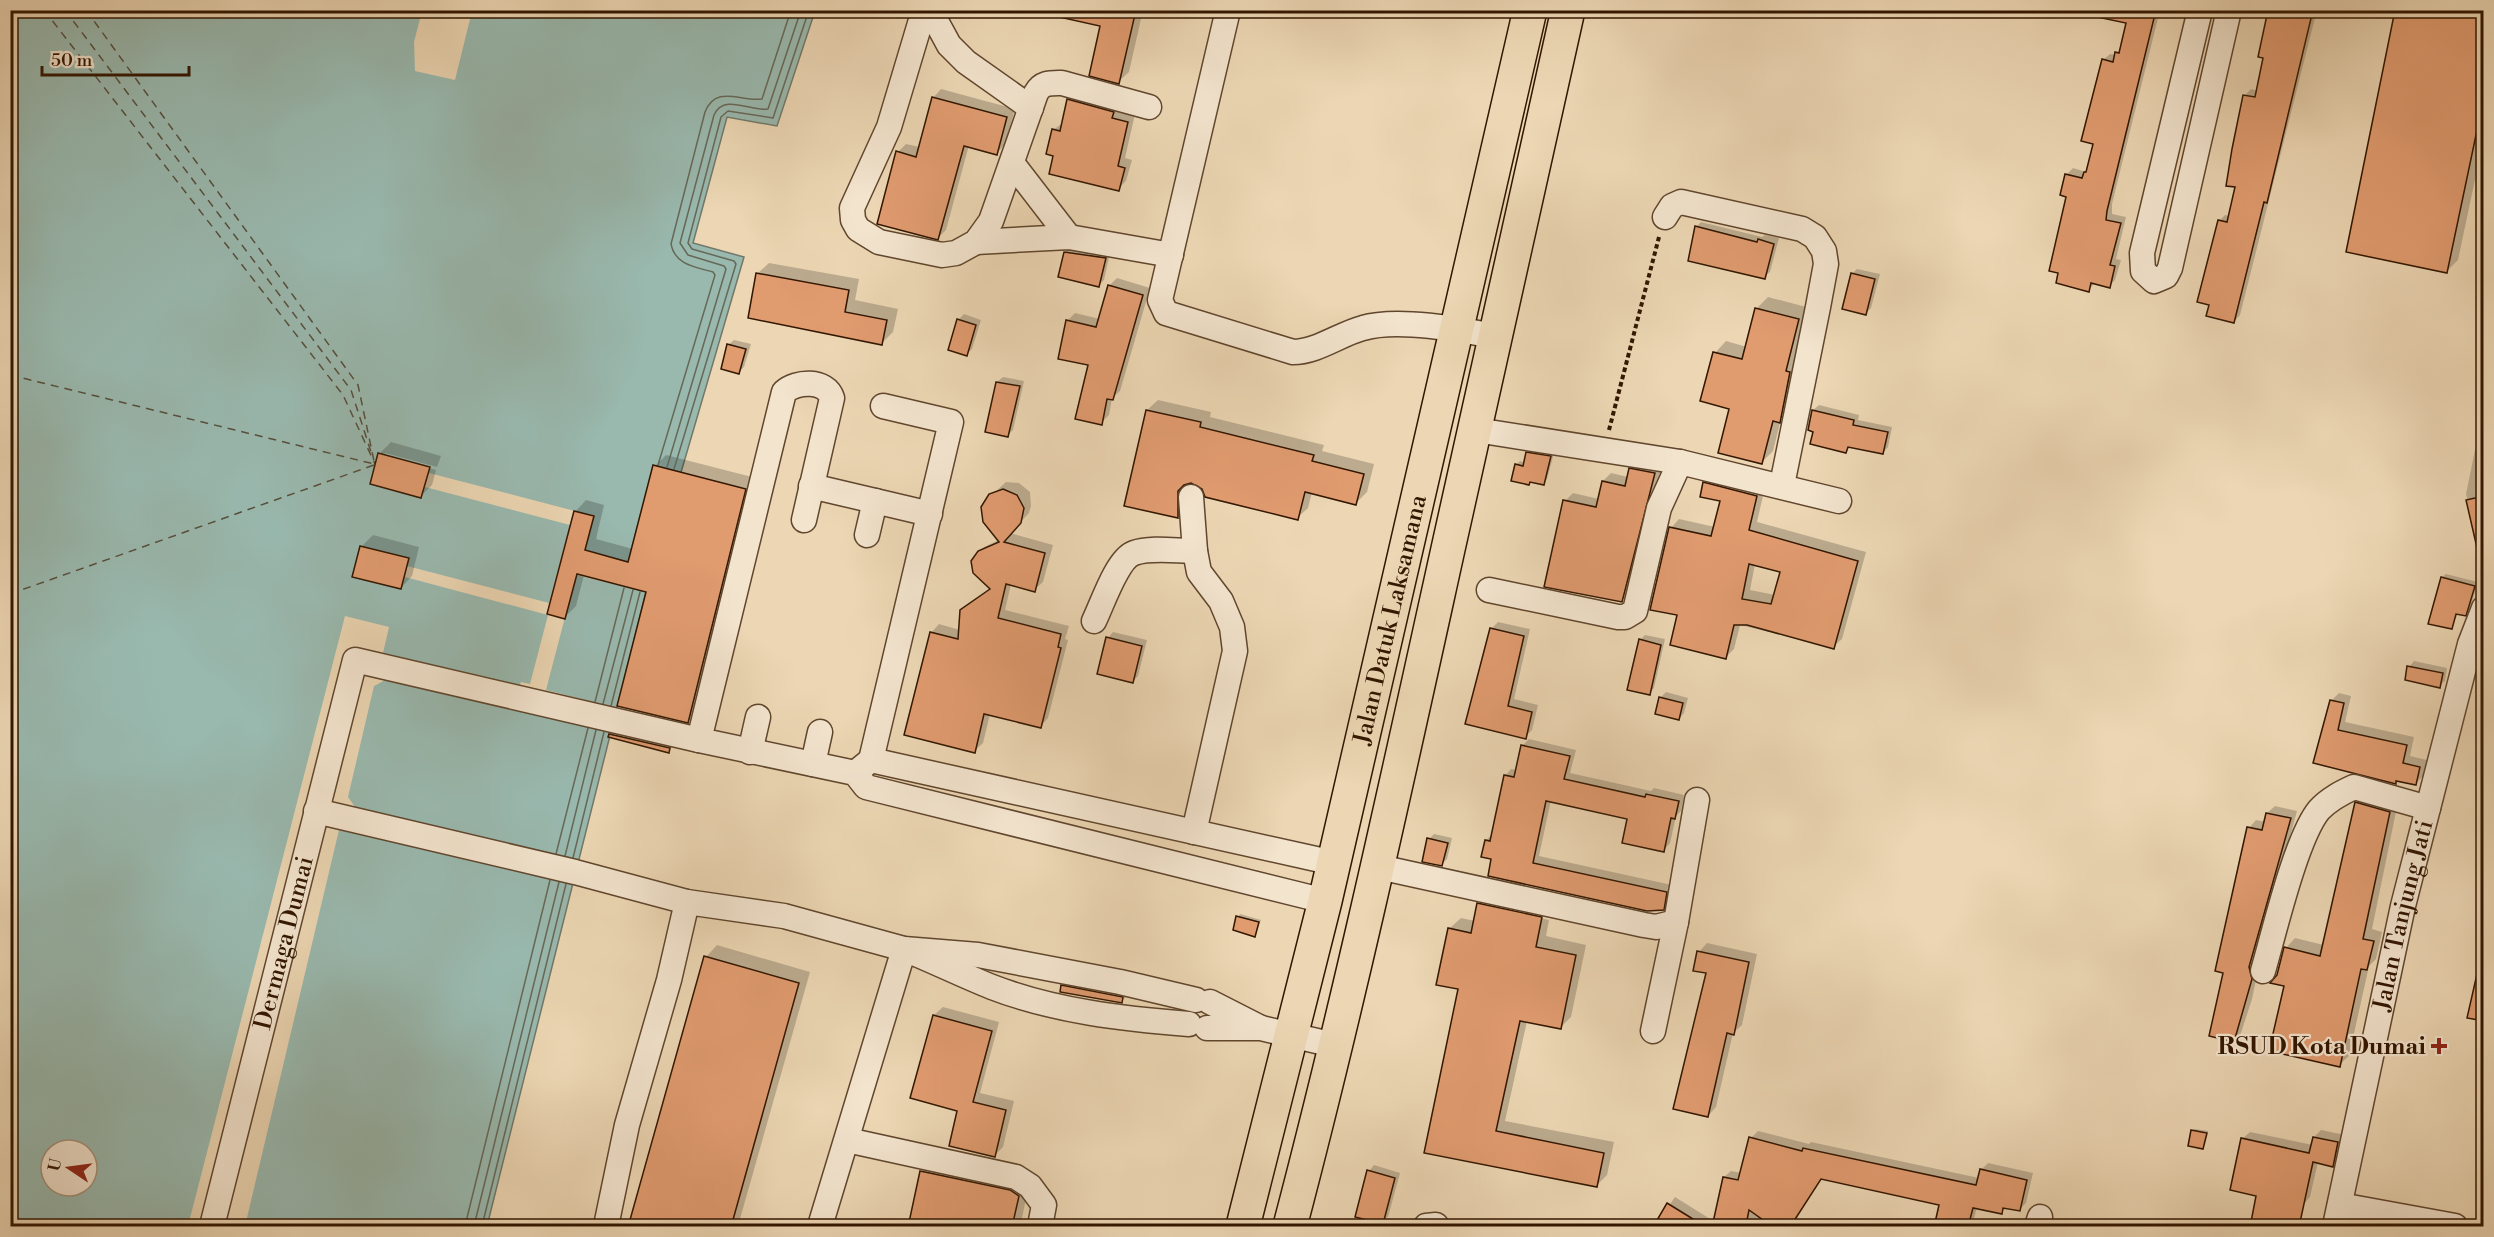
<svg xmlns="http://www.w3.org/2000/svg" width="2494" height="1237" font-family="'Libre Bodoni',serif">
	<rect width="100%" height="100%" fill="#ecd6b3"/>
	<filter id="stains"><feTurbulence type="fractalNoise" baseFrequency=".00333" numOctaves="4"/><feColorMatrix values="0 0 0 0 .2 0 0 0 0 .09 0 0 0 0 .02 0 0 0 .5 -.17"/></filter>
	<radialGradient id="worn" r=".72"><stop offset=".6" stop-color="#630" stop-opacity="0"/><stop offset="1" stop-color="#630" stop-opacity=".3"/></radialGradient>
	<!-- water -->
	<path fill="#99b9af" stroke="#707869" stroke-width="1.5" fill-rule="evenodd" d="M10,11h805l-38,115 -50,-9 -34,126 51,14 -98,335 -159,634h-476zM51,1150h36v36h-36z"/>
	<!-- pier -->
	<g fill="#ecd6b3">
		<path d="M422,11h50l-17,69 -40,-9 -1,-29z"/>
		<path d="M378,453l52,14 -1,6 165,43 -9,34 43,12 25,-97 -7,127 -70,-17 -30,115 70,18 -5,18 -214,-52 -23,12 -26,111 12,17 213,67 -234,-51 -94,396h-57l157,-610 44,11 -6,26 136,34 2,-5 9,2 18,-69 -143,-38 -4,12 -49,-12 8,-31 49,12 -2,8 142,37 21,-78 -145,-38 -4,11 -51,-14z"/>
	</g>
	<!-- shadow -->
	<g fill="#0003" fill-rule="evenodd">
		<path d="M1039,10h104l-14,62 -11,10 -16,-57z"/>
		<path d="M2120,10h40l-48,194v10l14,3 -10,42 5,1 -6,20 -6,6 -14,-3 -7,7 -20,-94 -2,-21 7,-7 13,4 9,-30 8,-82 7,-6 6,1 6,-8 6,-25z"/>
		<path d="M2268,10h49l-77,305 -6,7 -15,-101 6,-6 5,1 7,-30 8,-91 6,-6 7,2 6,-34z"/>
		<path d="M2484,10v127l-26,123 -11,11z"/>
		<path d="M941,89l74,20 -10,35 -8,9 -28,-8 -23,85 -8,8 -40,-86 8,-8 14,3 13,-49z"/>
		<path d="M1076,92l59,22 -10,44 7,2 -6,21 -8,8 -63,-34 -2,-25 10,-7 6,-23z"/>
		<path d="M1701,222l61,15 3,-2 14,3 -9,34 -6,5 -68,-50z"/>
		<path d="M1071,247l39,6 -6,27 -6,6 -33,-34z"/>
		<path d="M769,263l90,16 -4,21 43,9 -5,23 -11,11 -125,-69z"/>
		<path d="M1857,269l23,5 -9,34 -5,5 -14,-39z"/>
		<path d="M1117,278l33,10 -30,103 -8,7 -3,17 -8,8 -11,-59 -23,-43 8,-8 25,6 9,-33z"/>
		<path d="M1768,297l42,11 -19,102 -10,9 -8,32 -11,11 -31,-54 -16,-55 11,-12 21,6 9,-38z"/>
		<path d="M964,314l17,6 -9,29 -5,5 -9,-34z"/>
		<path d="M734,340l17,4 -7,23 -5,5 -11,-27z"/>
		<path d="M1003,377l21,4 -11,49 -5,5 -11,-53z"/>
		<path d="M1158,400l53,12 -1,5 114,28 -2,6 52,13 -7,28 -11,11 -44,-11 -4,16 -11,10 -109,-36v24l-10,11 -31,-107z"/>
		<path d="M1819,405l40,10 -1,5 34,7 -4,20 -5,6 -32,-7 -5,5 -31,-20 -2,-21z"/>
		<path d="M391,442l50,14 -4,11 -52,-14v3l51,14 -4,15 -11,11 -42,-42z"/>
		<path d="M2479,447l5,19v101l-18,-73 9,-44z"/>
		<path d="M1532,449l22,4 -7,26 -4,4 -11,-2 -3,3 -13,-19 4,-4 5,2z"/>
		<path d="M666,455l90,23 -57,232 -11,11 -40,-130 -64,-16 -8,31 -11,11 10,-105 11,-12 18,5 -8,34 37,10 22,-83z"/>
		<path d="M1639,461l23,4 -32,127 -8,8 -57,-99 8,-8 26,6 4,-18 8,-8 17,4 2,-8z"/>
		<path d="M1713,475l52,12 -8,35 109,30 -24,87 -9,8 -93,-22 -6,24 -8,8 -47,-43 -8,-86 8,-9 36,8 7,-27 -17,-17zM1755,564l27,7 -7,24 -25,-5z"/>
		<path d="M1006,482l13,1 11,9 1,14 -2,7 -19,20 43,12 -10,37 -9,8 -23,-6 -6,26 64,16 -4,13 3,1 -20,78 -8,9 -50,-13 -7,29 -9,8 -43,-118 8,-9 21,6 2,-19 28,-23 -15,-32 9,-9 15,-7 -14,-39z"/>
		<path d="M373,535l46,12 -7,29 -11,12 -47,-12 8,-30z"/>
		<path d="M2446,574l32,8 -9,29 -4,3 -7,-1 -6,15 -10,-51z"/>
		<path d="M1498,622l32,7 -16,70 24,6 -6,25 -7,7 -58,-14 24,-94z"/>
		<path d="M1113,632l34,8 -9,36 -5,5 -25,-43z"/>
		<path d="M1645,635l20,4 -11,49 -5,6 -9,-54z"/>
		<path d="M2414,661l33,7 -2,13 -6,5 -30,-19z"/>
		<path d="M1666,692l22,6 -4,15 -5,6 -18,-22z"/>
		<path d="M2339,693l12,3 -6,26 69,15 -4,19 17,4 -4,16 -8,8 -17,-4 -3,2 -80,-20 16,-61z"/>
		<path d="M622,723l58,17 -12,11 -57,-16z"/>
		<path d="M1529,739l47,11 -6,23 81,18 3,-3 30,7 -3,16 -5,5 -6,27 -6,7 -35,-33 -78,-17 -12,56 133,29 -2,17 -7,7 -170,-51 -7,-18 7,-6 12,-58 6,-7 6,1 6,-25z"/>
		<path d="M2365,794l33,8 -26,127 10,3 -6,27 -7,7 -20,90 -10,9 -61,-89 8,-28 9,-10 29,7 31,-141z"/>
		<path d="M2275,806l22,5 -41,148 2,11 -6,29 -11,34 -7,7 -9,-69 24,-143 7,-8 10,2 1,-9z"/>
		<path d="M1434,834l18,4 -5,21 -6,6 -12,-26z"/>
		<path d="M1489,893l63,14 -2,10 -66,-14v3l65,14 -3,16 40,9 -15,72 -11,11 -33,-7 -22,100 109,21 -7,33 -10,10 -171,-33 34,-164 -10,-60 11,-10 14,3 3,-17z"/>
		<path d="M1240,914l21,6 -6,15 -17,-18z"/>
		<path d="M1707,943l50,11 -15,71 -9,8 -17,74 -8,9 -1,-144 -8,-20z"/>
		<path d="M717,945l93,27 -72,254h-108l76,-269z"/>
		<path d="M1068,981l59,15 -6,5 -58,-15z"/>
		<path d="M943,1007l56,15 -19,71 34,8 -11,46 -8,8 -36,-45 -25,-95z"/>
		<path d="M2195,1129l13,2 -5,16 -11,-16z"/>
		<path d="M2321,1130l24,5 -5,23 -7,7 -15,-3 -8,35 -7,8 -45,-10 -16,-56 8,-7 63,13 1,-8z"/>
		<path d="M1758,1131l51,13 2,-2 168,36 2,-8 7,-7 45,10 -7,30 -7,7 -12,-3 -6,6 -24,-6 -5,19h-37l6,-23 -119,-25 -26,42 27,6h-168l20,-29 40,25 9,-45 7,-6 11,2 9,-35z"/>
		<path d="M933,1160l96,24 -8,39 -4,3h-42l-53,-55z"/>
		<path d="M1374,1165l26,8 -12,44 -6,5 -13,-51z"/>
		<path d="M1082,1222l19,4h-23z"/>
	</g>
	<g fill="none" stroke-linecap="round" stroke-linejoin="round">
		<!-- shore -->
		<g stroke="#666858" stroke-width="1.5">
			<path d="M658,465l57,-190 -2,-3c-18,-5 -38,-7 -42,-28l34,-132c11,-28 36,-10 57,-13l29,-89"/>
			<path d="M667,467l59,-198 -2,-3 -36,-11 -8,-12 34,-128c10,-22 37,-3 54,-6l33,-99"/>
			<path d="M674,469l62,-205 -2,-3 -42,-12 -4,-6 33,-126 7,-6 45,7 36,-108"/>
			<path d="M595,702l29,-114"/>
			<path d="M603,704l30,-114"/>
			<path d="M611,706l29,-114"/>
			<path d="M556,854l32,-126"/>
			<path d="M565,856l31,-126"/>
			<path d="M573,858l31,-126"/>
			<path d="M465,1226l85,-346"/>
			<path d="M474,1226l85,-344"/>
			<path d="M482,1226l84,-342"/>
		</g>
		<!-- ferry -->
		<g stroke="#564f3d" stroke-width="1.5" stroke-dasharray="8 6" stroke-linecap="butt">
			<path d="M44,10l299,385 32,69"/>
			<path d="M65,10l286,380 21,65"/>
			<path d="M86,10l272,375 16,76"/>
			<path d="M10,375l364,89"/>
			<path d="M10,594l364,-129"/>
		</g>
	</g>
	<!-- building -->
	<g fill="#e09b6f" stroke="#321600" stroke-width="1.5" fill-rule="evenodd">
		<path d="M1060,10h76l-17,74 -30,-8 11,-50 -41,-9z"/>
		<path d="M2098,10h58l-49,201 -1,9 15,3 -11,42 5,1 -5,22 -19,-5 -2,9 -33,-9 2,-10 -9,-2 17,-74 -6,-2 5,-21 17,4 2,-6h2l7,-28 -12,-3 21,-82 11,3 2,-10 4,1 7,-30 -29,-6z"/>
		<path d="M2268,10h45l-46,193 -3,-1 -30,121 -28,-7 3,-11 -12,-3 21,-82 9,2 8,-35 -9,-1 6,-37 11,-54 12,2 8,-39 -5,-1z"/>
		<path d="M2395,10h89v87l-37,176 -101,-21z"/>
		<path d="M932,97l75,20 -10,38 -33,-9 -26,94 -61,-16 19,-73 20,6z"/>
		<path d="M1067,99l47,13 -2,6 16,4 -10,44 7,2 -6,23 -70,-17 4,-18 -7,-2 6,-25 8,2z"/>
		<path d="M1695,226l62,16 1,-3 16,5 -9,35 -77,-18z"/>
		<path d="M1064,252l42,6 -7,29 -41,-10z"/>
		<path d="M756,273l93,17 -4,22 42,8 -5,25 -134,-27z"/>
		<path d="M1851,273l24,6 -9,36 -24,-6z"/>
		<path d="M1108,285l35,10 -30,105 -6,-1 -5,26 -27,-6 13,-54 -30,-6 8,-39 30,7z"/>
		<path d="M1755,308l44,11 -13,52 4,1 -10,51 -7,-2 -11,43 -44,-11 11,-44 -29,-8 13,-49 29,7z"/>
		<path d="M957,319l19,6 -9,31 -19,-6z"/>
		<path d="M727,344l19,5 -7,25 -18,-5z"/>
		<path d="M996,382l24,4 -12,51 -23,-5z"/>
		<path d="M1146,410l55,12 -1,5 114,28 -2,6 52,13 -8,31 -51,-13 -7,28 -93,-23 -3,-8 -11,-6 -7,2 -6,6v27l-54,-12z"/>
		<path d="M1812,410l42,10 -1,5 35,7 -5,22 -35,-7 -2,6 -36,-9 3,-12 -5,-2z"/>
		<path d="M1526,452l25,4 -7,29 -14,-3 -1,3 -18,-4 4,-17 8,2z"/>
		<path d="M378,453l52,14 -9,31 -51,-14z"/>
		<path d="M653,465l93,24 -58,234 -71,-17 29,-114 -69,-18 -12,45 -18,-5 27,-103 20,5 -9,34 43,12z"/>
		<path d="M1629,468l26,5 -33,129 -78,-15 19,-87 33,7 6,-26 23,5z"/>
		<path d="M1703,482l54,14 -8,34 109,31 -24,88 -87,-24h-13l-8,34 -56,-14 7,-30 -27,-5 19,-83 42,9 9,-35 -20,-4zM1749,564l31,8 -9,32 -29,-5z"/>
		<path d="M1003,489l14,6 7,13 -3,15 -17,19 41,11 -10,39 -29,-8 -8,34 63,16 -3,13 3,1 -20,80 -57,-14 -9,39 -71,-18 26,-103 28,7 2,-29 30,-21 -17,-16 -2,-12 7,-10 21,-9 -16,-20 -2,-15 8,-13z"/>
		<path d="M2484,496v52h-7l-11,-48z"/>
		<path d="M360,546l49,12 -8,31 -49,-12z"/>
		<path d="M2441,577l34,9 -9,30 -10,-2 -4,15 -24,-5z"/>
		<path d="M1490,628l34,8 -16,70 24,6 -6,27 -61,-15z"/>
		<path d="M1106,637l36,9 -9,37 -36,-9z"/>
		<path d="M1639,639l22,6 -11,50 -23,-5z"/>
		<path d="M2407,666l36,7 -3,15 -35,-8z"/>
		<path d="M1659,697l24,6 -4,17 -24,-6z"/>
		<path d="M2330,700l14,3 -6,27 69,15 -4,18 17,4 -4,18 -20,-4v3l-83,-21z"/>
		<path d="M609,734l61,14 -1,5 -61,-16z"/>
		<path d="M1521,745l49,11 -6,23 81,18 1,-3 33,7 -4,18 -4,-1 -7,34 -42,-9 5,-24 -81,-18 -13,62 134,29 -3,18 -17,1 -159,-35 3,-17 -10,-2 4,-17 5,1 14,-66 10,2z"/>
		<path d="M2355,802l35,10 -27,127 11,2 -7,29 -6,-1 -21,98 -71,-16 15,-65 -14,-3 7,-8 7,-28 36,9z"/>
		<path d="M2266,813l25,5 -42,149 3,12 -18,63 -25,-6 14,-63 -8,-2 32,-144 15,3z"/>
		<path d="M1427,838l21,5 -6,23 -20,-4z"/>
		<path d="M1477,903l65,14 -6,30 40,8 -15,74 -41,-8 -24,110 108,22 -7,34 -173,-34 34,-164 -22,-4 12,-57 23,5z"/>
		<path d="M1236,916l23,6 -4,15 -22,-7z"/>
		<path d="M1697,951l52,11 -15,73 -7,-2 -19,84 -35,-8 33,-136 -13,-2z"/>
		<path d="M704,956l95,27 -68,244h-103z"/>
		<path d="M2477,974h7v47l-17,-3z"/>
		<path d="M1061,985l62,12 -1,6 -62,-11z"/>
		<path d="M933,1015l59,16 -19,71 33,8 -11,47 -46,-11 8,-35 -47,-13z"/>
		<path d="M2191,1130l16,3 -4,16 -15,-3z"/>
		<path d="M1749,1137l53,14 1,-3 173,37 4,-16 47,11 -7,31 -17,-3 -1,6 -29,-6 -5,19h-34l5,-22 -118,-26 -31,48h-17l-24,-17 -3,15 -9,-2v4h-25l11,-50 15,3z"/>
		<path d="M2313,1137l25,5 -5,25 -20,-5 -14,65h-49l6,-31 -26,-6 11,-52 68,15z"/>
		<path d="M1367,1170l28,8 -12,46 -28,-7z"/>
		<path d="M920,1171l90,19 9,6 -7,31h-104z"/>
		<path d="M1667,1203l39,24h-53z"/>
	</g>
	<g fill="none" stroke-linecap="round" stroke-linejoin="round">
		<defs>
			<g id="minor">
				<path d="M924,10l-35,117 -37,81 1,12 5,9 21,13 63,13 14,-2 20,-11 15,-21 45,-128c6,-11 15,-10 26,-10l87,24"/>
				<path d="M930,10l19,35 17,17 65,46"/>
				<path d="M1228,10l-68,290 6,13 127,39c24,0 47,-18 70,-24 33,-10 99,1 133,9"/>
				<path d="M2200,10l-58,243 1,18 11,10 12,-5 4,-8 59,-258"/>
				<path d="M1012,163l57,74"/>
				<path d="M1665,217l7,-11 9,-4 121,27 13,8 9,14 2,13 -8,43 -36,178"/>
				<path d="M976,242l93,-5 102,18"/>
				<path d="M1476,430l204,32 159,39"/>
				<path d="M811,486l119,28"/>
				<path d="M1191,497l4,54 4,21 22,29 11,26 3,24 -41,181"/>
				<path d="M804,520l28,-122c-6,-19 -36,-17 -48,-6l-85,348 156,33 11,14 459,114"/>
				<path d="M867,535l8,-34"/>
				<path d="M1489,590l129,27h7l10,-6 24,-103 21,-46"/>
				<path d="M1094,621c8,-16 23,-62 40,-68 17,-6 42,-2 61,-2"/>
				<path d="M750,752l8,-35"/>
				<path d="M871,760l80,-338 -68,-16"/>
				<path d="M813,764l7,-32"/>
				<path d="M855,773l16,-13 463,103"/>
				<path d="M316,811l259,61 112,30"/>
				<path d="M1379,867l265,58 12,2 20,-5 -23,109"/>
				<path d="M1676,922l21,-122"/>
				<path d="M2263,971c11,-38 33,-133 56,-161 10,-11 22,-17 35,-23l74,21"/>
				<path d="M1210,1002l49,25"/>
				<path d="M1207,1028h54l73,17"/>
				<path d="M847,1140l169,37 14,9 14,19 -4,21"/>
				<path d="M2340,1205l115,21"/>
				<path id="s1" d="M212,1226l143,-566 344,80"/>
				<path d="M606,1226l21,-101 42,-145 18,-78 97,14 120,33 74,6 142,27 76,18"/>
				<path d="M820,1226l84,-277c30,12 58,26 88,38 62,24 132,32 197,37"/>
				<path d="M1426,1226l10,-1"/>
				<path d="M2037,1226l3,-9"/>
				<path id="s2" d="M2335,1226l68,-320 67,-262 14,-36"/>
			</g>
			<g id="highway">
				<path id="s3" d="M1243,1226l82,-325 205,-891"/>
				<path d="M1290,1226c59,-224 108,-450 158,-677 40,-179 80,-359 120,-539"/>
			</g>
		</defs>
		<!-- minor casing -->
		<use href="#minor" stroke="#60462d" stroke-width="27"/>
		<!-- highway casing -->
		<use href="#highway" stroke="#321600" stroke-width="36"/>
		<!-- path -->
		<path stroke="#321600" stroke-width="4" stroke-dasharray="4.5 3" stroke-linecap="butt" d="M1609,430l50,-193"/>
		<!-- minor -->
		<use href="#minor" stroke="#f3e4ce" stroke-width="24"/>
		<!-- highway -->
		<use href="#highway" stroke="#ecd6b3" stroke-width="33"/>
	</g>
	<!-- markers -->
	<path fill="#8f2418" stroke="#f3e4ce" stroke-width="2" d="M2436 1037h6v6h6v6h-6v6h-6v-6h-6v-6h6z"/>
	<g text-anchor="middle" stroke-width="4.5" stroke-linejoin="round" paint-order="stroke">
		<!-- street labels -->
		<g font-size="24" fill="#321600" stroke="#f3e4ce">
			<text dy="8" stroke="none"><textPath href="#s3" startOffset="624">Jalan Datuk Laksamana</textPath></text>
			<text dy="8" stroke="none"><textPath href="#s2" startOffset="318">Jalan Tanjung Jati</textPath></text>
			<text dy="8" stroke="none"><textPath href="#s1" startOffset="292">Dermaga Dumai</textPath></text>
		</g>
		<!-- poi labels -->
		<g font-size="24" font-weight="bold" fill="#321600" stroke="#f3e4ce" text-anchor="end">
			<text x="2426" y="1054">RSUD Kota Dumai</text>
		</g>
	</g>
	<!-- margin -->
	<rect width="2494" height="1237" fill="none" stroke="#ecd6b3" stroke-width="36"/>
	<rect x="12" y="12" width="2470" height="1213" fill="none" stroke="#321600" stroke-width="3"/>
	<rect x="18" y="18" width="2458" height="1201" fill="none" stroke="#321600" stroke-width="1.5"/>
	<!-- north arrow -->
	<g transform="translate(69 1168) rotate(283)"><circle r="28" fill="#f3e4ce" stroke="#a6927c" stroke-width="1.5"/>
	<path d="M0-4.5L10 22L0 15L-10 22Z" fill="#8f2418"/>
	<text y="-9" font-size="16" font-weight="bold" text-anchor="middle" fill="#321600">U</text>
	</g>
	<!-- scale -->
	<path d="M42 66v9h147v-9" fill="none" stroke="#321600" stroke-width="3"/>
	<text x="51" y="66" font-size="18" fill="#321600" stroke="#f3e4ce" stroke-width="4.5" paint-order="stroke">50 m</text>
	<rect width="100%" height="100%" filter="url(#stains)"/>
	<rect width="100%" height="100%" fill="url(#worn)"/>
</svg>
